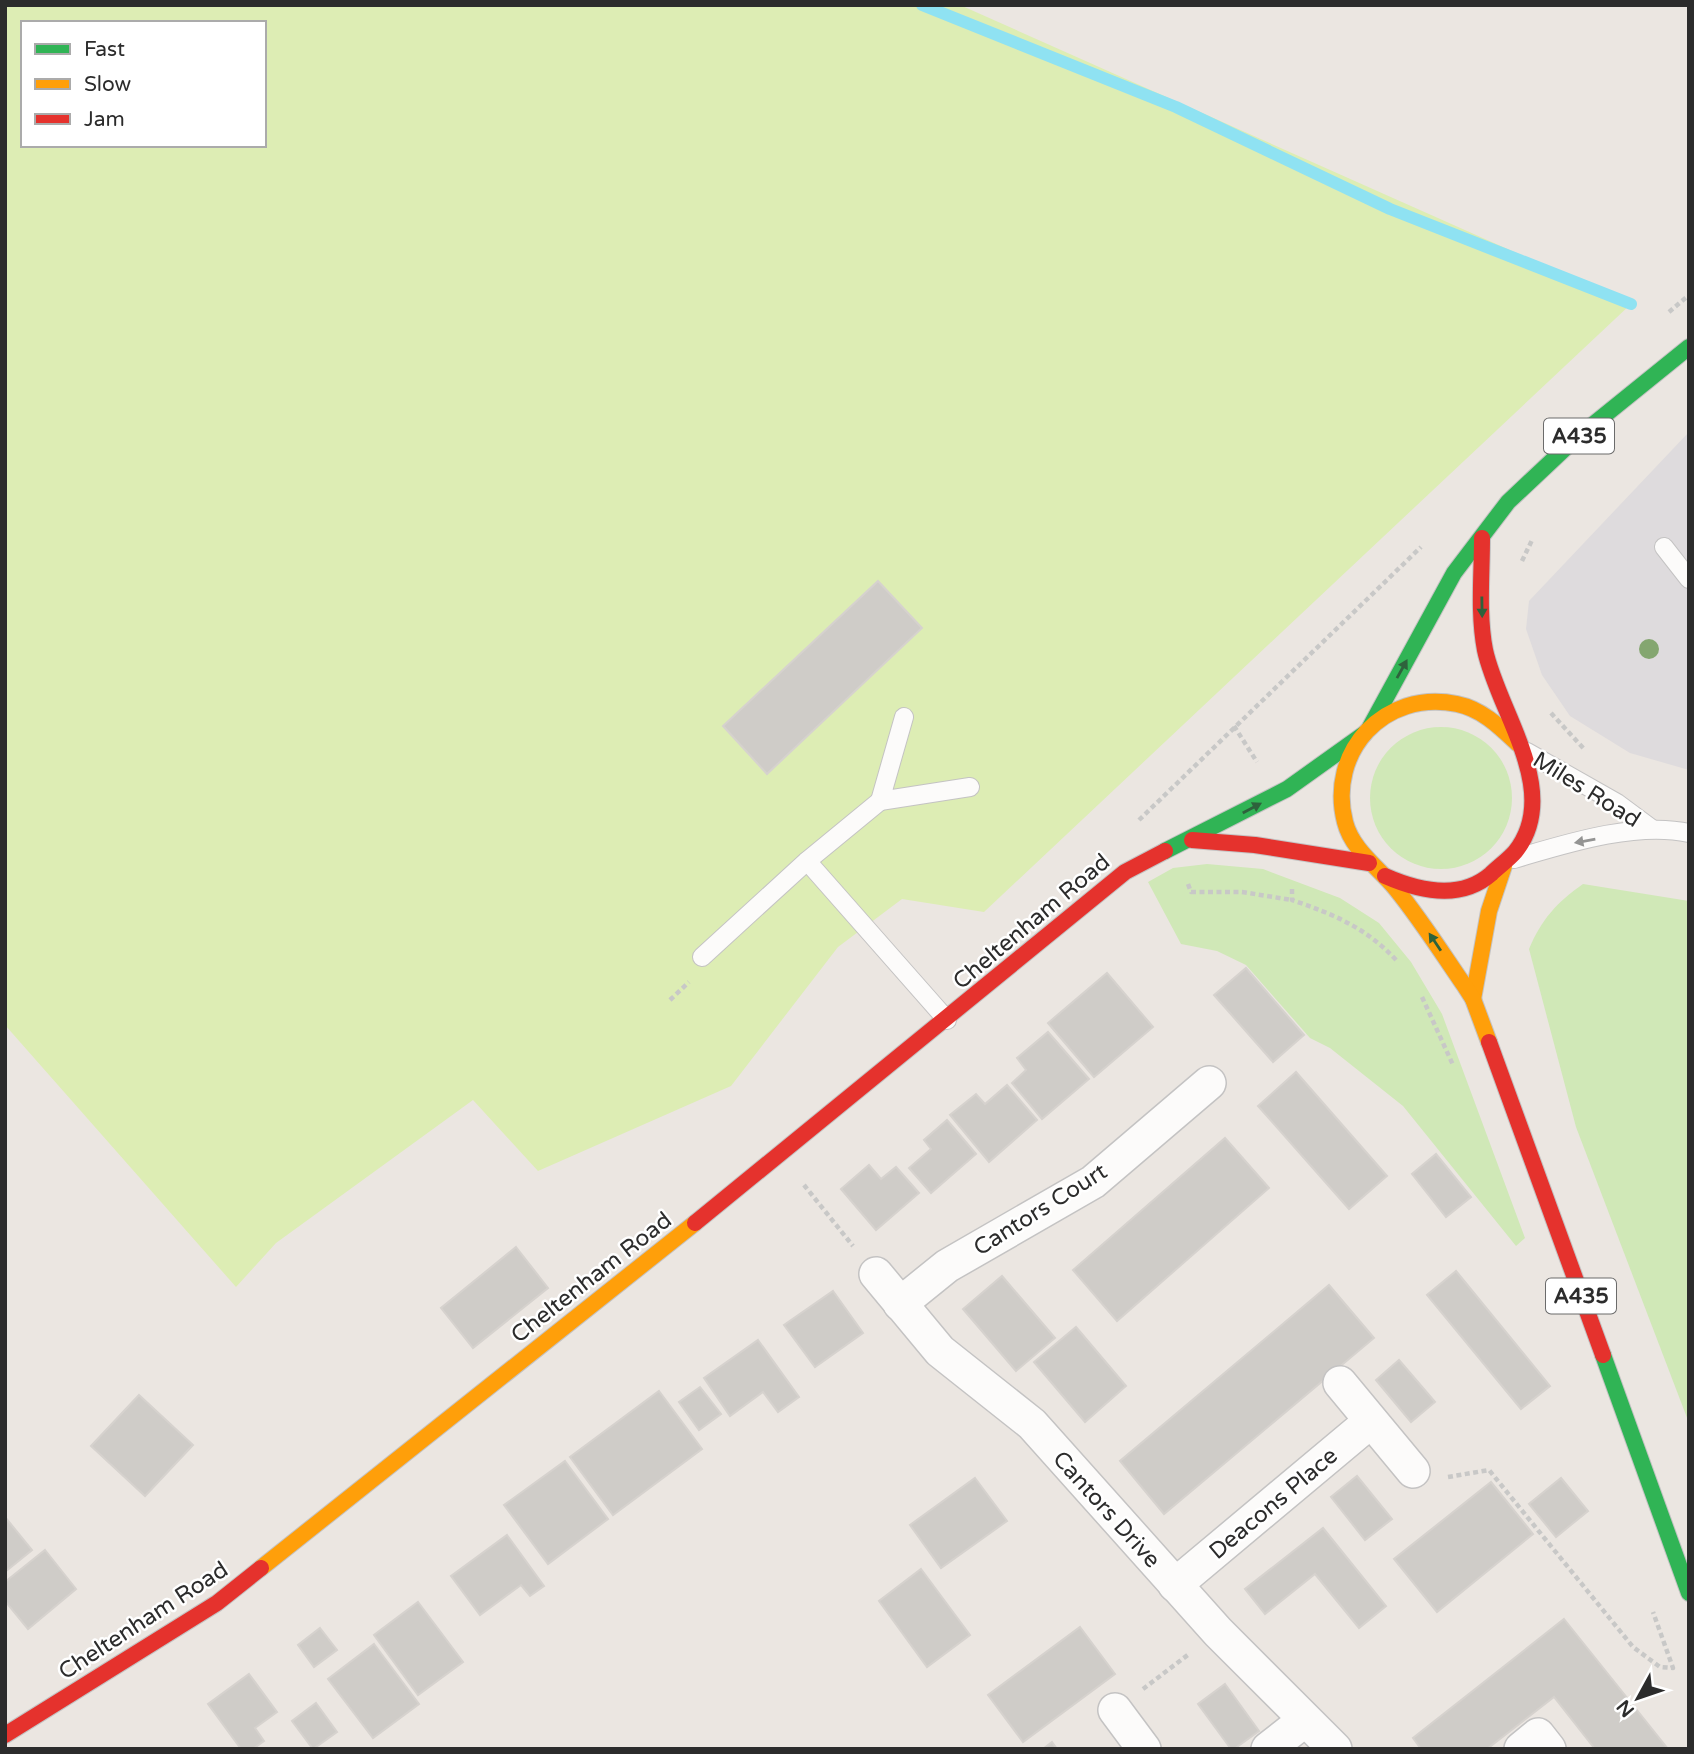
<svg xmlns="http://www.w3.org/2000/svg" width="1694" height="1754" font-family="'Varela Round',sans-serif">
	<rect width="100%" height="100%" fill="#ebe6e1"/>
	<!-- industrial -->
	<path fill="#dedbdd" d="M1689,432v338l-59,-17 -60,-37 -28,-41 -16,-46 3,-28z"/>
	<!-- green -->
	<g fill="#d0e8b7">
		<circle cx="1441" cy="798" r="71"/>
		<path d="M1207,864l56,5 77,29 39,25 32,39 31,52 83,224 -9,8 -113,-140 -73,-58 -20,-10 -64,-73 -29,-14 -36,-7 -33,-62 25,-14z"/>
		<path d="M1583,884l106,17v522l-113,-296 -47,-178c12,-29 28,-47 54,-65z"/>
	</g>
	<!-- pitch -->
	<path fill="#ddedb4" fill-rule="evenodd" d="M5,5h955l671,299 -647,608 -82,-13 -64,48 -107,139 -193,85 -65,-71 -197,143 -40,44 -231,-262zM23,23h241v122h-241z"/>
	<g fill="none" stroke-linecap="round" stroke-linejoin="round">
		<!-- stream -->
		<path stroke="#8fe2f2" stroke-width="12" d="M922,5l254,102 214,102 241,95"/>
	</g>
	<!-- building -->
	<g fill="#cfccc8" stroke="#d6d2ce" stroke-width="2">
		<path d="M878,581l44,47 -155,146 -44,-48z"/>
		<path d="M1246,968l58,67 -31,27 -59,-67z"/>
		<path d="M1107,973l46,54 -59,50 -46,-54z"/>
		<path d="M1048,1032l41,47 -47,40 -30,-36 14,-13 -9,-12z"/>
		<path d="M1296,1072l91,104 -38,33 -91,-103z"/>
		<path d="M1007,1085l30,35 -48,42 -39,-47 26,-21 9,10z"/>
		<path d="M947,1120l29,34 -45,39 -22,-25 22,-19 -7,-9z"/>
		<path d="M1225,1138l44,50 -152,133 -44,-51z"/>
		<path d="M1436,1154l35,43 -25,20 -34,-43z"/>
		<path d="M869,1165l12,14 15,-12 23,26 -43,37 -35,-41z"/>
		<path d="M516,1247l32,41 -75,60 -32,-40z"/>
		<path d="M1456,1271l94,115 -29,23 -94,-114z"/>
		<path d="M1002,1276l53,62 -39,33 -53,-62z"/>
		<path d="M1329,1285l45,53 -210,176 -44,-53z"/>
		<path d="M833,1291l30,42 -48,34 -31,-42z"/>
		<path d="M1076,1327l50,59 -41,36 -51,-60z"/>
		<path d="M758,1340l41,57 -21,15 -15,-20 -33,24 -26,-38z"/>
		<path d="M1399,1360l36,42 -24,20 -35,-42z"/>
		<path d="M700,1387l21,27 -22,16 -20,-28z"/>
		<path d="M659,1391l43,58 -89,66 -43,-58z"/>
		<path d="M139,1395l54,50 -48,51 -54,-50z"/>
		<path d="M565,1461l43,58 -60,45 -44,-59z"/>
		<path d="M1357,1476l35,43 -27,21 -34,-43z"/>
		<path d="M975,1478l32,43 -66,47 -31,-43z"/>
		<path d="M1561,1478l27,33 -32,26 -27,-33z"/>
		<path d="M1491,1482l42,52 -96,78 -43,-53z"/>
		<path d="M5,1517l27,33 -27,22z"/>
		<path d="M1323,1528l63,78 -27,22 -44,-54 -50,40 -20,-25z"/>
		<path d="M507,1535l37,51 -14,10 -9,-11 -41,30 -29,-39z"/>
		<path d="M45,1550l31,39 -48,40 -23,-28v-19z"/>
		<path d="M921,1569l49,66 -43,32 -48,-66z"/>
		<path d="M418,1602l45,60 -45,33 -44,-60z"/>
		<path d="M1564,1619l104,130h-73l-41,-52 -67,52h-66l-8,-11z"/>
		<path d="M1080,1627l35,47 -92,68 -35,-47z"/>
		<path d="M320,1628l17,22 -23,17 -16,-22z"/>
		<path d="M374,1644l45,60 -46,34 -45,-59z"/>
		<path d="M249,1674l28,38 -22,16 9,13 -11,8h-12l-33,-45z"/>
		<path d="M1225,1684l34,47 -25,18h-3l-33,-45z"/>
		<path d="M316,1703l21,29 -24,17 -21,-28z"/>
		<path d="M1052,1742l5,7h-14z"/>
	</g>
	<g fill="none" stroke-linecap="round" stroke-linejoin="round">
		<defs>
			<g id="lane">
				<path d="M1664,547l25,32"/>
				<path d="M904,717l-24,84 90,-14"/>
				<path d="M1527,752l90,51 35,26"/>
				<path d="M1514,859c51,-15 122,-38 175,-26"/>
				<path d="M807,861l140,159"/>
				<path d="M702,957l105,-96 73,-60"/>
			</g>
			<g id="street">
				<path d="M876,1274l64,77 92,73 186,208 117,117"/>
				<path d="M900,1304l47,-38 146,-84 116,-99"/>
				<path d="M1340,1383l73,88"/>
				<path d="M1175,1585l196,-164"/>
				<path d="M1115,1710l29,39"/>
				<path d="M1268,1749l37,-29"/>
				<path d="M1521,1749l17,-14 11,14"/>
			</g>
			<g id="fast">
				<path d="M1370,727l84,-154 54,-71 66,-62 115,-93"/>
				<path d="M1165,851l122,-62 77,-55"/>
				<path d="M1603,1355l86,238"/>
			</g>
			<g id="slow">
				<path d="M1473,999l16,-88 15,-45"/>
				<path d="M1489,1042l-16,-43 -9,-14c-22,-32 -43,-65 -68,-96 -17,-21 -44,-39 -51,-67 -18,-70 39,-133 112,-118 25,5 43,23 61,40"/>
				<path d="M261,1568l434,-345"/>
			</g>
			<g id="jam">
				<path d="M1192,840l63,5 114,18"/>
				<path d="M1385,876c34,15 75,25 106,-2 7,-7 17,-14 24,-22 48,-60 -17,-140 -30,-202 -7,-36 -3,-75 -3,-112"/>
				<path d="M1489,1042l114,313"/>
				<path d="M695,1223l430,-351 40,-21"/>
				<path d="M5,1735l212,-132 44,-35"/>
			</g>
		</defs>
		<!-- lane casing -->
		<use href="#lane" stroke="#c4c3c3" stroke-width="20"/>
		<!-- street casing -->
		<use href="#street" stroke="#c4c3c3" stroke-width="36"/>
		<!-- fast casing -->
		<use href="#fast" stroke="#c4c3c3" stroke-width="18"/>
		<!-- slow casing -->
		<use href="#slow" stroke="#c4c3c3" stroke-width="18"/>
		<!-- jam casing -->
		<use href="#jam" stroke="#c4c3c3" stroke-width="18"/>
		<!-- path -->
		<g stroke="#c8c8c7" stroke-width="4.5" stroke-dasharray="5 3.5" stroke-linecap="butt">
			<path d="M1669,312l20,-17"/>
			<path d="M1522,561l11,-23"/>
			<path d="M1551,713l34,37"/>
			<path d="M1234,726l23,36"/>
			<path d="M1139,820l282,-273"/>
			<path d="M1188,884l3,8h51l50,8"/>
			<path d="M1292,889v11c41,14 75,28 105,61"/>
			<path d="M1422,997l31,68"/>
			<path d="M670,1000l19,-18"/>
			<path d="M804,1185l49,61"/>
			<path d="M1448,1477l41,-7 144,177 27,20 13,1 -20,-56"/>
			<path d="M1143,1689l46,-35"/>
		</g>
		<!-- lane -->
		<use href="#lane" stroke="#fcfbfa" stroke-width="18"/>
		<!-- street -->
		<use href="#street" stroke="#fcfbfa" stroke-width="33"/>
		<!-- fast -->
		<use href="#fast" stroke="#30b455" stroke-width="16"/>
		<!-- slow -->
		<use href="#slow" stroke="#ff9f0a" stroke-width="16"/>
		<!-- jam -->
		<use href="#jam" stroke="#e5322d" stroke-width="16"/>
	</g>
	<!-- trees -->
	<circle fill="#84a670" cx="1649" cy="649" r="10"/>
	<!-- one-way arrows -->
	<defs><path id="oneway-solid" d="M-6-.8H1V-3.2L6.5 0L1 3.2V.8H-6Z" transform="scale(1.75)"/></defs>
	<g fill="#2e623c">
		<use href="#oneway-solid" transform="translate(1482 607) rotate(89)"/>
		<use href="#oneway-solid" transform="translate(1402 669) rotate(-61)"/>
		<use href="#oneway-solid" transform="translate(1252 808) rotate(-28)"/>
		<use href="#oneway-solid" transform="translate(1435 942) rotate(-124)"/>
	</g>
	<use fill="#949493" href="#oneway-solid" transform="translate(1585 841) rotate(170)"/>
	<g text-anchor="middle" stroke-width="5" stroke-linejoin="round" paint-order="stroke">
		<!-- shield labels -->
		<g fill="#fff" stroke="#6b6b6b" stroke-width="2">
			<rect x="1544" y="418.5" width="70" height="35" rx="5"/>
			<rect x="1546" y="1278.5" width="70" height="35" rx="5"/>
		</g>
		<g font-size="21" font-weight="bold" fill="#2c2c2c">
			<text x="1579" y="443">A435</text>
			<text x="1581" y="1303">A435</text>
		</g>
		<!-- street labels -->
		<g font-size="23" fill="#2c2c2c" stroke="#fff">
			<text transform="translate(1587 789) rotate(32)" y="8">Miles Road</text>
			<text transform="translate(1031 921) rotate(-40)" y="8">Cheltenham Road</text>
			<text transform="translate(1040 1209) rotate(-32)" y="8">Cantors Court</text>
			<text transform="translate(591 1277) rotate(-38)" y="8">Cheltenham Road</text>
			<text transform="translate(1273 1503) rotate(-40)" y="8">Deacons Place</text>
			<text transform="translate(1107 1509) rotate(48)" y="8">Cantors Drive</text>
			<text transform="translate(143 1620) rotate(-33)" y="8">Cheltenham Road</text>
		</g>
	</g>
	<!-- border -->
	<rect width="1694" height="1754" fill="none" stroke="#2c2c2c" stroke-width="14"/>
	<!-- legend -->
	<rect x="21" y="21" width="245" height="126" fill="#ffffff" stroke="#ababab" stroke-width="2"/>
	<rect x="35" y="44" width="35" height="10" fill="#30b455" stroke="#ababab" stroke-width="2"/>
	<text x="84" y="56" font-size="21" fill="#2c2c2c">Fast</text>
	<rect x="35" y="79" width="35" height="10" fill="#ff9f0a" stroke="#ababab" stroke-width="2"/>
	<text x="84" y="91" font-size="21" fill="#2c2c2c">Slow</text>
	<rect x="35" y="114" width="35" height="10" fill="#e5322d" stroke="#ababab" stroke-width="2"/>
	<text x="84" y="126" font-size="21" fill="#2c2c2c">Jam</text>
	<!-- north arrow -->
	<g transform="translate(1638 1698) rotate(230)" stroke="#ffffff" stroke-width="5" paint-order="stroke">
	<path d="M0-5L12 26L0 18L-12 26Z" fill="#2c2c2c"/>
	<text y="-10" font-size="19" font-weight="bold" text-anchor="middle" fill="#2c2c2c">N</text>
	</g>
</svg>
